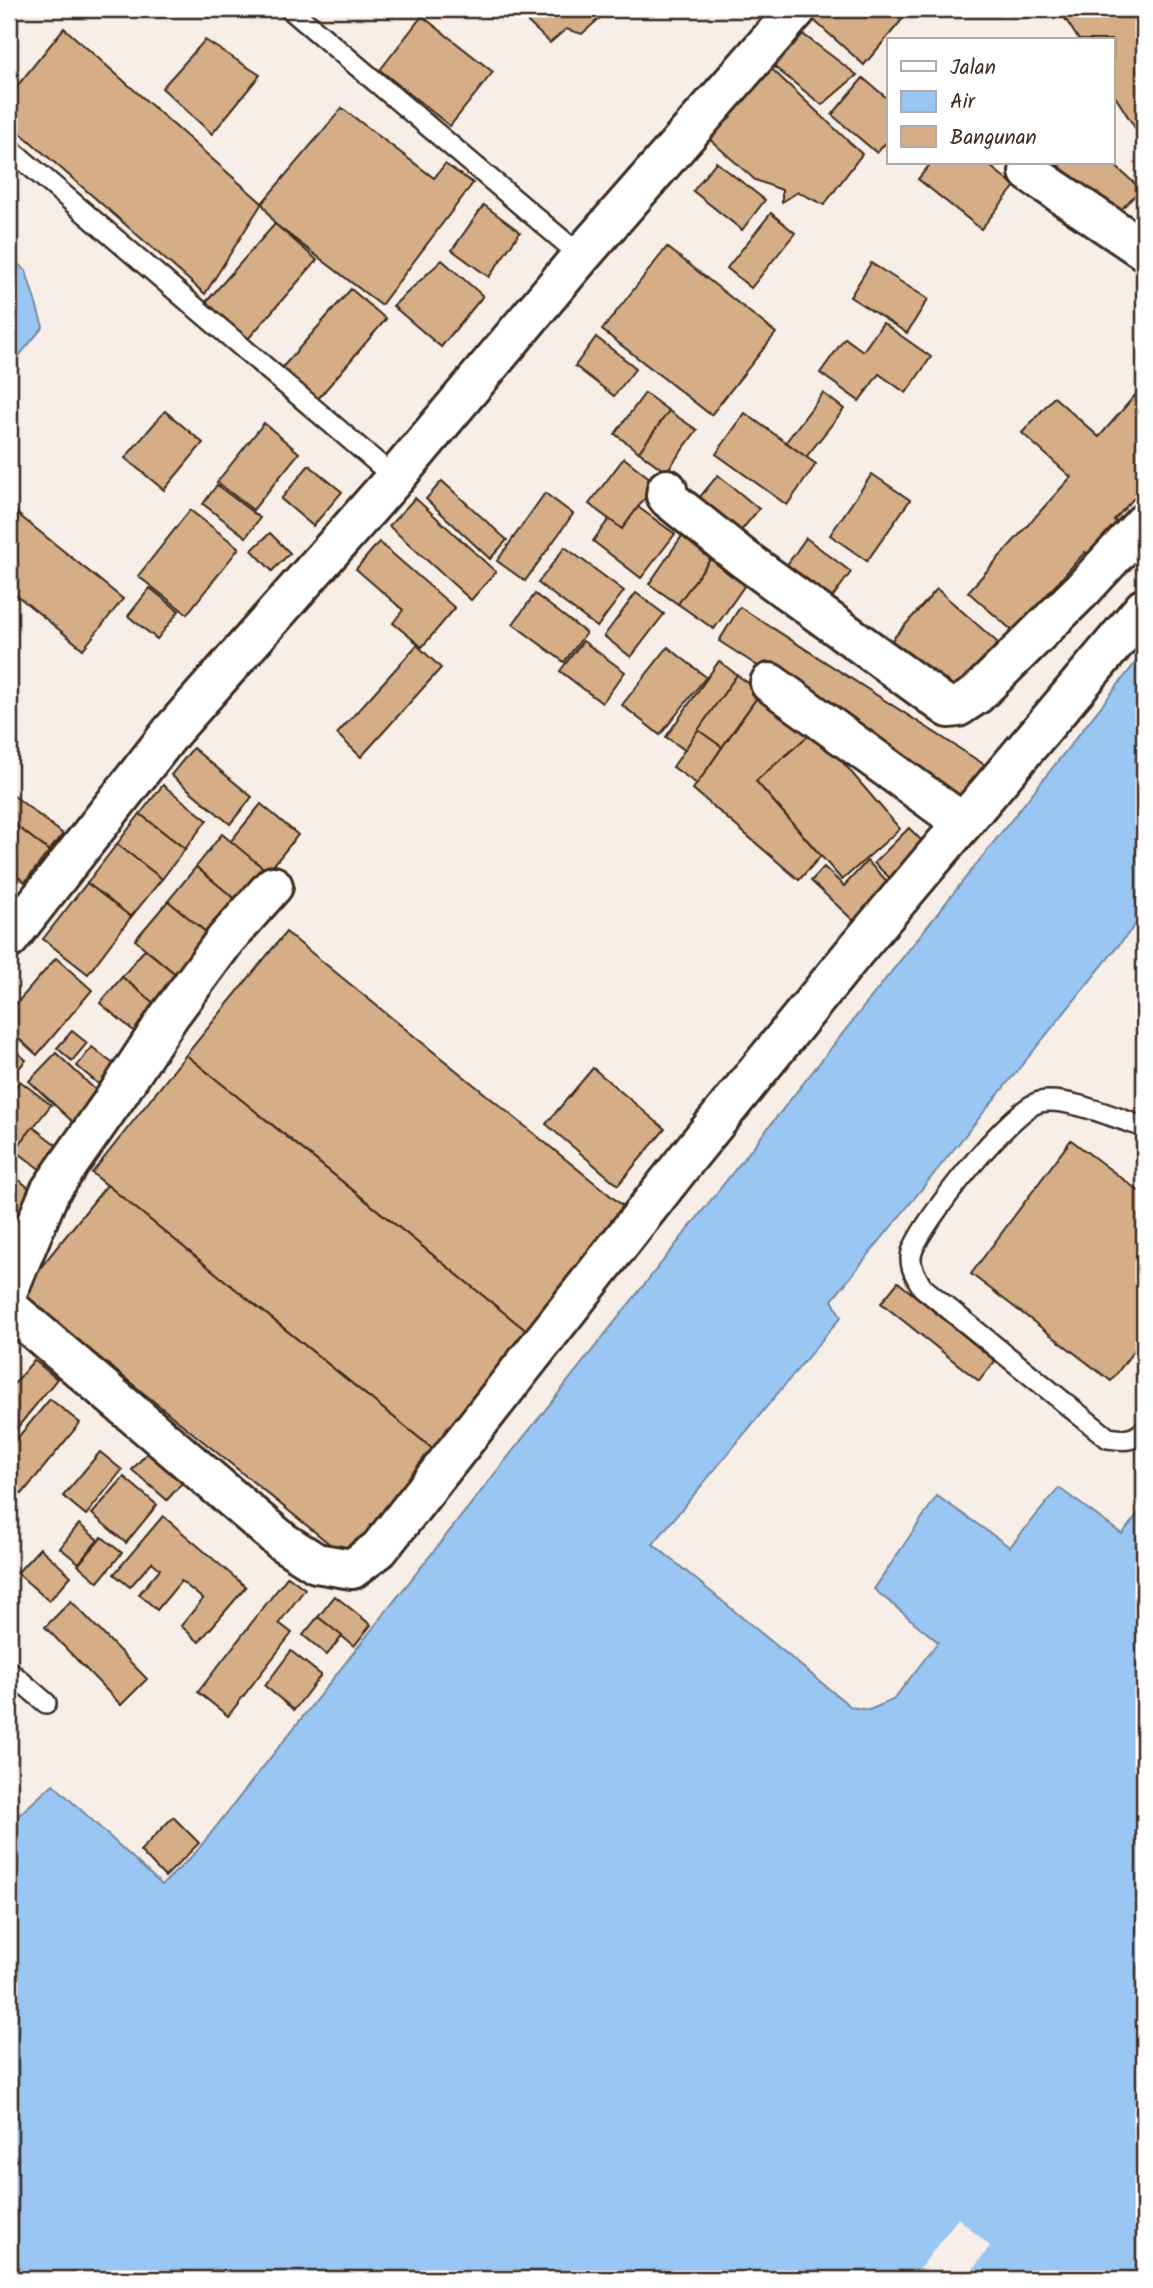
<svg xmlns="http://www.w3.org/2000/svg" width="1153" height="2288" font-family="Kalam,sans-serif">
	<rect width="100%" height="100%" fill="#f7efe7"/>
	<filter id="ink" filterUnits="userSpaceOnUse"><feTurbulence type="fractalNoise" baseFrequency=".0143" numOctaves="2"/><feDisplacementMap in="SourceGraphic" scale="14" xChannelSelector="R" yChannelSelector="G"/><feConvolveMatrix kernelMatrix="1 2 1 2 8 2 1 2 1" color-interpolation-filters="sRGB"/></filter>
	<g filter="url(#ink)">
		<!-- water -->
		<g fill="#9ac6f4" stroke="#74889e" stroke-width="2">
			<path d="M9,256l17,15 17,56 -34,41z"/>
			<path d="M1144,652v262l-312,386 9,17 -188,227 198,163 18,3 24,-10 45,-58 -64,-53 63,-93 73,51 49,-59 63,46 22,-28v773h-1135v-455l44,-40 109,101 34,-33z"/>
		</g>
		<!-- pier -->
		<path fill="#f7efe7" d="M958,2218l32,28 -24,33h-54z"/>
		<!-- building -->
		<g fill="#d5ae87" stroke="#3b2a1e" stroke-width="2">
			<path d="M514,9h96l-28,25 -16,-5 -16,14z"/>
			<path d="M817,9h94l-47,56 -54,-48z"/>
			<path d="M1059,9h85v133l-31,-49v-53h-34z"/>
			<path d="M422,16l71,56 -43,54 -70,-56z"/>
			<path d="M788,23l69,52 -35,30 -55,-44z"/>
			<path d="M64,28l198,175 -57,91 -196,-171v-27z"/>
			<path d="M205,40l55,35 -48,59 -50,-46z"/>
			<path d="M759,57l103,97 -38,51 -26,-13 -16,10v-12l-27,-10 -57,-51z"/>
			<path d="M863,78l26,22v39l-12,14 -45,-38z"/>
			<path d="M342,108l92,70 11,-14 28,19 -92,122 -106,-81 -13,-21z"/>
			<path d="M716,162l49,38 -23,30 -49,-39z"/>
			<path d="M931,163h55l29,23 -34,43 -63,-50z"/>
			<path d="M1056,163h56l29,26 -27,28z"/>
			<path d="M484,205l36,27 -31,45 -37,-27z"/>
			<path d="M771,213l24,20 -44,55 -24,-20z"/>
			<path d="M275,224l42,36 -69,79 -42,-37z"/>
			<path d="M667,247l109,86 -65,82 -109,-85z"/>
			<path d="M442,260l41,36 -42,51 -48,-41z"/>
			<path d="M871,263l57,36 -21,34 -57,-36z"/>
			<path d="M351,289l35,30 -69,81 -36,-31z"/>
			<path d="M883,323l48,34 -25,36 -27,-19 -20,27 -39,-28 25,-35 18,13z"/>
			<path d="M596,337l40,31 -22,28 -39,-30z"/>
			<path d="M1144,385v102l-30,33 11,10 -29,32 -11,-10 -71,80 -46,-40 103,-115 -49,-44 32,-36 45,40z"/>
			<path d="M645,393l24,18 -30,41 -24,-18z"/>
			<path d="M823,393l21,16 -38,48 -20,-15z"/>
			<path d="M165,411l38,32 -39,47 -39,-32z"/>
			<path d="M669,411l28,19 -31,42 -27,-20z"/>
			<path d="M745,413l71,51 -29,41 -71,-51z"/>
			<path d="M264,423l35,30 -46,57 -36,-28z"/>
			<path d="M624,458l32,25 -34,46 -33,-25z"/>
			<path d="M309,465l33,27 -29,34 -32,-27z"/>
			<path d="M872,474l38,26 -43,61 -37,-26z"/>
			<path d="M718,475l41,34 -24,29 -41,-34z"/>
			<path d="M442,481l65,59 -17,19 -64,-60z"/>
			<path d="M217,485l43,33 -14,19 -43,-33z"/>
			<path d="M545,493l28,21 -48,67 -28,-20z"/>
			<path d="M415,498l81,74 -25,28 -82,-74z"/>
			<path d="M9,507l114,92 -40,50 -74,-60z"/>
			<path d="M638,507l37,27 -34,44 -48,-37 16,-22 13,10z"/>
			<path d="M190,510l49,38 -52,66 -49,-38z"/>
			<path d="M270,533l20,20 -18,18 -20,-21z"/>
			<path d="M682,536l30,21 -34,47 -29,-20z"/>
			<path d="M806,538l45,34 -20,27 -45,-33z"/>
			<path d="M379,542l76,66 -33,39 -29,-24 10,-13 -47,-41z"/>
			<path d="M565,547l59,44 -27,36 -59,-44z"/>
			<path d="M712,557l35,25 -33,47 -36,-25z"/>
			<path d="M150,588l29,23 -22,28 -29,-23z"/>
			<path d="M937,589l68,60 -46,52 -68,-60z"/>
			<path d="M636,593l28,21 -33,43 -27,-21z"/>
			<path d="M535,594l51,39 -22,29 -51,-38z"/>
			<path d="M740,607l245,158 -21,34 -245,-158z"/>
			<path d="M583,641l42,31 -23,31 -42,-32z"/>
			<path d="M417,645l24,23 -80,89 -24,-23z"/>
			<path d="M668,647l38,30 -46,58 -38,-30z"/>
			<path d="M719,661l18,14 -52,75 -19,-13z"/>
			<path d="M737,675l24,17 -39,55 -24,-17z"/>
			<path d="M761,692l54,38 -59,51 65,75 -22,24 -106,-91z"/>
			<path d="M698,730l24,17 -25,37 -24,-17z"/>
			<path d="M815,730l85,99 -58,51 -86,-99z"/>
			<path d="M193,748l59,49 -22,27 -59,-49z"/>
			<path d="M163,785l44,35 -22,29 -45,-35z"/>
			<path d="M9,792l54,42 -14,17 -40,-31z"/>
			<path d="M261,804l37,31 -30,37 -38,-30z"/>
			<path d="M140,814l45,35 -23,30 -45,-35z"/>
			<path d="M9,820l40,31 -24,31 -16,-12z"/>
			<path d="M909,828l21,21 -35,34 -21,-20z"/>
			<path d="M222,834l46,38 -27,32 -45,-37z"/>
			<path d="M117,844l45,35 -31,38 -44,-34z"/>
			<path d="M867,861l24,24 -35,38 -45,-42 13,-14 20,19z"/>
			<path d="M196,867l45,37 -28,34 -45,-37z"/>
			<path d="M87,883l44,34 -43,57 -45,-35z"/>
			<path d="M168,901l45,37 -33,40 -45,-38z"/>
			<path d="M286,932l342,278 -99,123 -343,-278z"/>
			<path d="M145,949l35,29 -23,28 -35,-29z"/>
			<path d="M56,958l36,32 -55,65 -28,-25v-18z"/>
			<path d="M122,977l35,29 -22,26 -35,-29z"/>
			<path d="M72,1031l15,12 -15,18 -15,-13z"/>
			<path d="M9,1045l17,15 -17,20z"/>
			<path d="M92,1047l25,20 -15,20 -25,-21z"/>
			<path d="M56,1053l45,42 -27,28 -45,-42z"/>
			<path d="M186,1055l343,278 -95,117 -342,-277z"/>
			<path d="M593,1068l72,61 -47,56 -72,-61z"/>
			<path d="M20,1081l31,24 -36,45 -6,-5v-49z"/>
			<path d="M33,1127l35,27 -18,23 -35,-27z"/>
			<path d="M1071,1140l73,55v142l-33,44 -140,-107z"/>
			<path d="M9,1172l25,20 -22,28 10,9 -13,17z"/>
			<path d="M107,1185l327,265 -87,108 -327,-265z"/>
			<path d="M898,1282l97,79 -16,20 -98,-78z"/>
			<path d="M34,1360l23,19 -48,59v-48z"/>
			<path d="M50,1399l30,24 -58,71 -13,-11v-35z"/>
			<path d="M100,1452l22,18 -36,45 -23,-19z"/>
			<path d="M147,1453l35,30 -15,17 -35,-30z"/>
			<path d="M124,1477l33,28 -31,38 -34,-29z"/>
			<path d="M163,1516l83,71 -47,55 -18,-16 22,-27 -22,-18 -24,29 -18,-16 21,-25 -8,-7 -22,25 -16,-13z"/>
			<path d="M79,1524l19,16 -19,23 -19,-15z"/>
			<path d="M102,1537l20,16 -24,29 -20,-17z"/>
			<path d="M40,1548l31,28 -22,25 -32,-28z"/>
			<path d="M288,1576l17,13 -26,34 13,10 -64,83 -30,-24z"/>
			<path d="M335,1596l36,29 -17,21 -36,-29z"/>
			<path d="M71,1601l76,78 -26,26 -76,-78z"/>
			<path d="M318,1617l24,19 -15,19 -24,-20z"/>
			<path d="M291,1651l30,24 -27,35 -29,-24z"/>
			<path d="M173,1817l26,26 -34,34 -25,-26z"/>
		</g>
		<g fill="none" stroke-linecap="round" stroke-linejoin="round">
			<defs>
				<g id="lane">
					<path d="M290,9l291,247"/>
					<path d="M9,148l386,330"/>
					<path d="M1144,1127c-26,-8 -78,-31 -104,-25 -28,6 -119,121 -128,150 -4,13 4,24 10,35l186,151c16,2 23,4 36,-7"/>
					<path d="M9,1671l37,32"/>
				</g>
				<g id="street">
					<path d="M1029,172l115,78"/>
					<path d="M667,489l-1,6 3,4 75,60 205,149 9,-1 18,-12 107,-106 61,-66"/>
					<path d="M770,683l193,140"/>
					<path d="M9,939l163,-208 223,-253 186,-222 216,-247"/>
					<path d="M9,1288l41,-97 68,-97 51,-78 57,-77 47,-53"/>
					<path d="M9,1308l274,234 33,21 36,6 27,-20 309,-392 167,-206 289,-343"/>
				</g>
			</defs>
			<!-- lane casing -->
			<use href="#lane" stroke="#3b2a1e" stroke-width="24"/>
			<!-- street casing -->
			<use href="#street" stroke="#3b2a1e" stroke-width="44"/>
			<!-- lane -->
			<use href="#lane" stroke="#fff" stroke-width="19"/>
			<!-- street -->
			<use href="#street" stroke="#fff" stroke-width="38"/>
		</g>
	</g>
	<!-- margin -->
	<rect width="1153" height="2288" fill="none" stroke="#fff" stroke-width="35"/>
	<rect x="18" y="18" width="1118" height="2253" fill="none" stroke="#3b2a1e" stroke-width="2.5" filter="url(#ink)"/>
	<!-- legend -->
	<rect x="887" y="38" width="228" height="126" fill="#ffffff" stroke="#b1aaa5" stroke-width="2"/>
	<rect x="901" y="61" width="35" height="10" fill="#ffffff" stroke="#b1aaa5" stroke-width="2"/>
	<text x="950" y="74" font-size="21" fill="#3b2a1e">Jalan</text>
	<rect x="901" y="91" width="35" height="21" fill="#9ac6f4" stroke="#b1aaa5" stroke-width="2"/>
	<text x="950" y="108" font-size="21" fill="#3b2a1e">Air</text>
	<rect x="901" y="126" width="35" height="21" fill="#d5ae87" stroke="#b1aaa5" stroke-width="2"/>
	<text x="950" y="144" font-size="21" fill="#3b2a1e">Bangunan</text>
</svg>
